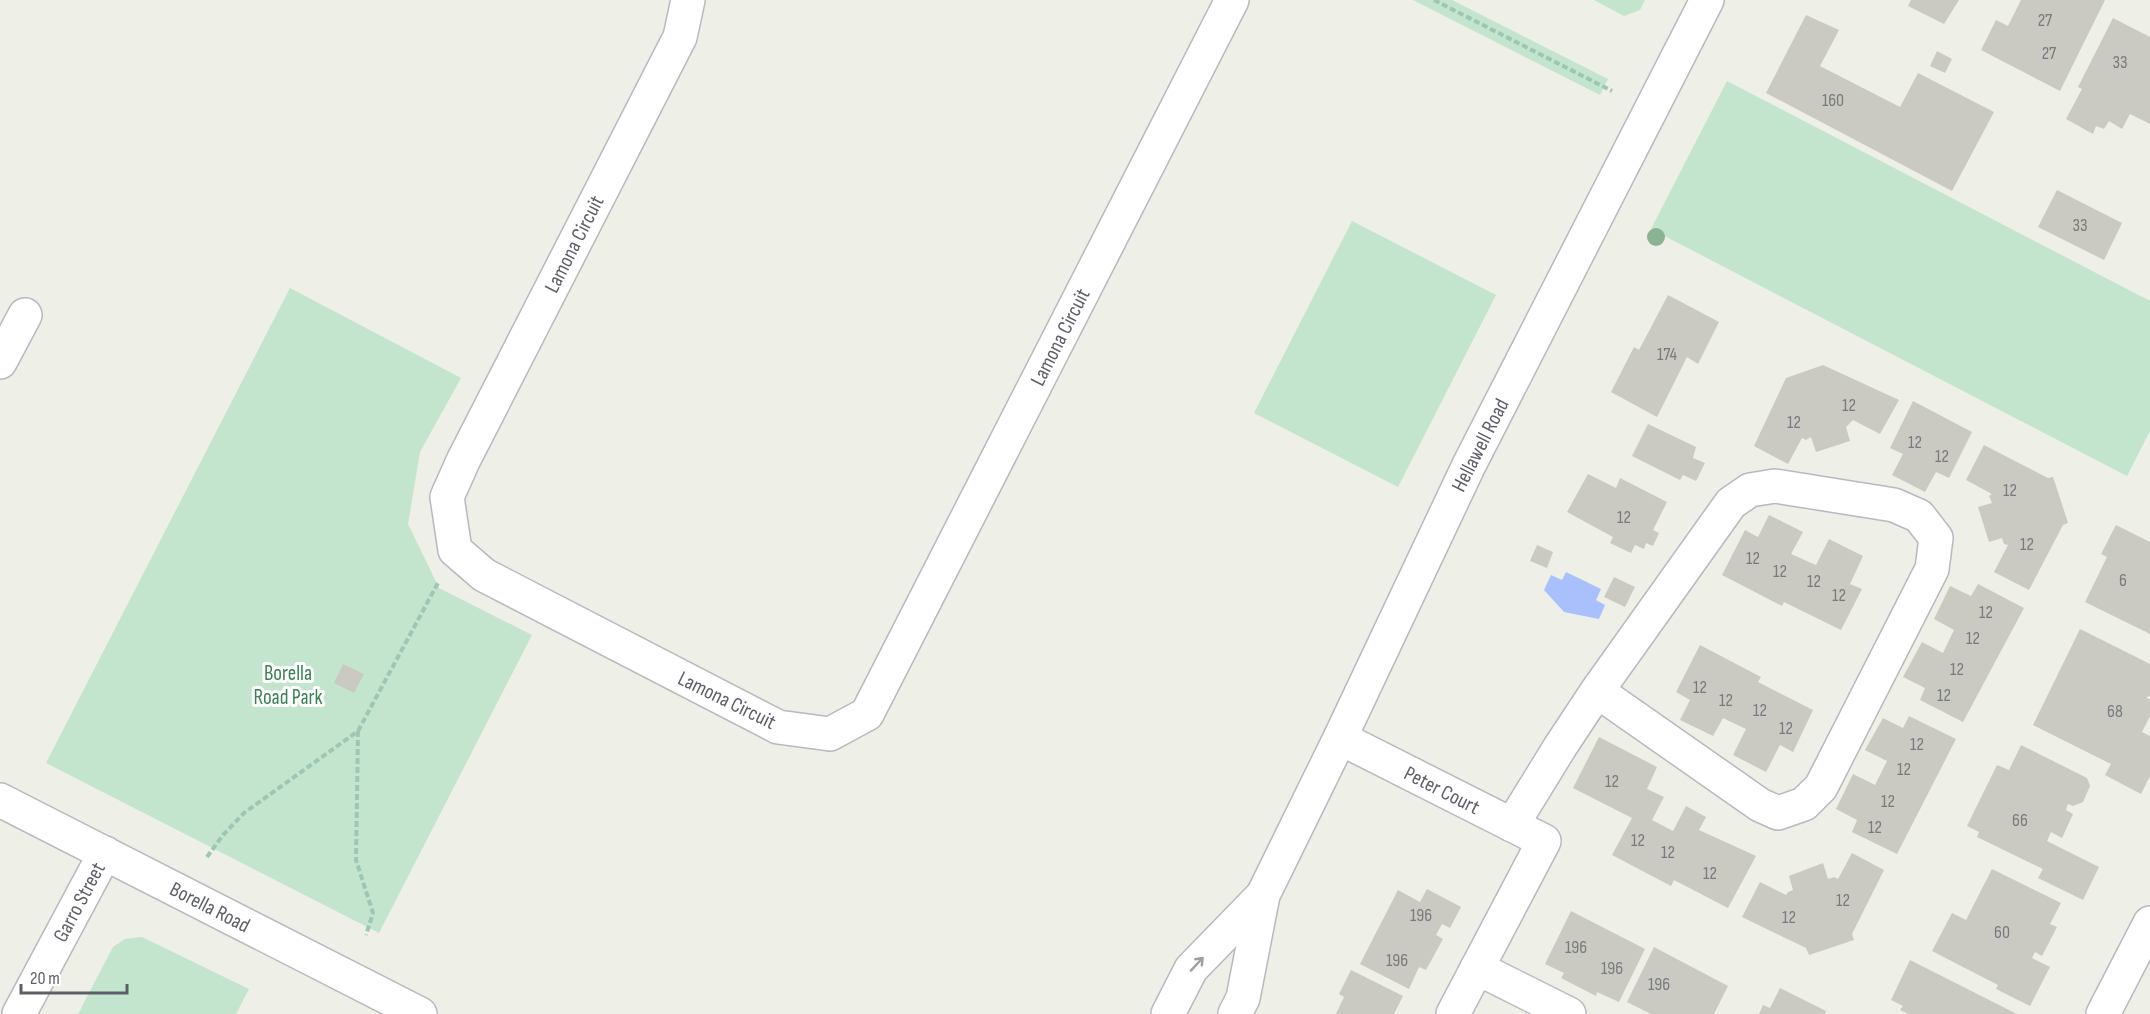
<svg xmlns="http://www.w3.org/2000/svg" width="2150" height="1014" font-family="'Sofia Sans Condensed',sans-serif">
	<rect width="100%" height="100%" fill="#eeefe6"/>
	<!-- green -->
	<g fill="#c3e5cd">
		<path d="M1413,0h39l156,79 -8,16z"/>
		<path d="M1594,0h51l-5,10 -16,6z"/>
		<path d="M1727,81l423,220v130l-23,45 -476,-247z"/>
		<path d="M1352,221l144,74 -98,192 -144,-74z"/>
		<path d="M290,288l171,90 -41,74 -12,72 31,64 93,47 -153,298 -333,-170z"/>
		<path d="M142,937l107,52 -13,25h-158l35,-67 12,-8z"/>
	</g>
	<!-- water -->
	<path fill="#a9c0fc" d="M1566,572l35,17 -5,11 9,5 -6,14 -35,-7 -20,-22 7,-15 11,5z"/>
	<!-- building -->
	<g fill="#cacac2">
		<path d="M1911,0h48l-15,24 -36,-18z"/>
		<path d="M2021,0h84l-45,91 -79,-41 15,-30 12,6z"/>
		<path d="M1806,15l33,15 -19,36 80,41 18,-34 76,39 -42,79 -186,-98z"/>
		<path d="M2113,18l37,19v87l-20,-10 -8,15 -13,-8 -5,8 -8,-3 -3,8 -27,-15 16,-30 -4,-2z"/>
		<path d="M1937,51l15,8 -7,14 -15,-7z"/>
		<path d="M2057,190l65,33 -18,37 -66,-33z"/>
		<path d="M1668,295l51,27 -21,42 -11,-7 -30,60 -46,-25 23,-45 5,3z"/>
		<path d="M1823,365l76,35 -19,34 -27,-14 -7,7 4,14 -34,11 -5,-15 -5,3 -4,-2 -14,26 -34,-18 32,-68z"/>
		<path d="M1913,401l59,31 -23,46 -13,-6 -11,20 -33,-17 11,-21 -13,-6z"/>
		<path d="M1648,424l48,23 -3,11 12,5 -9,18 -13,-6 -3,5 -48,-24z"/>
		<path d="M1984,445l64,33 5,-1 7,21 8,25 -5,2 -34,65 -35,-18 14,-27 -4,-1 -2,-6 -13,4 -11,-35 14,-4 -3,-7 3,-2 -26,-14z"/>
		<path d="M1588,474l28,14 4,-10 47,24 -14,28 6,3 -6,13 -7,-3 -2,6 -9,-4 -4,8 -21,-10 3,-6 -46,-25z"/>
		<path d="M1769,515l34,17 -12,22 25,11 13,-26 34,17 -13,28 12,5 -21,41 -57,-28 -2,4 -60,-31 23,-45 13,7z"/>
		<path d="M2116,525l34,17v92l-65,-32 22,-45 -6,-3z"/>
		<path d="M1537,545l16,7 -6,16 -17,-7z"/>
		<path d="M1614,577l21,10 -10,20 -21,-10z"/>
		<path d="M1978,584l46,24 -61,114 -43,-22 5,-12 -22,-11 19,-35 21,11 11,-23 -20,-11 16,-33 21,10z"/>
		<path d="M2080,629l70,35v32l-4,1 4,3v16l-8,16 8,4v40l-9,18 -36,-19 6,-11 -78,-39z"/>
		<path d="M1700,645l61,32 -3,5 55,28 -20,42 -13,-7 -14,27 -33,-17 13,-26 -23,-11 -10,18 -33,-16 10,-20 -14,-8z"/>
		<path d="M343,664l21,10 -10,19 -20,-10z"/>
		<path d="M1909,716l47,23 -59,115 -45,-22 5,-12 -21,-11 17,-35 22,11 12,-24 -22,-11 18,-32 20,10z"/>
		<path d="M1599,737l58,30 -10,22 17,8 -12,23 21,11 13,-25 20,11 -7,13 57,26 -28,52 -54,-28 -3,6 -59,-31 20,-37 -59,-30z"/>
		<path d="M2021,745l66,33 3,8 -7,16 -10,4 -5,-2 -2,6 7,4 -11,24 -11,-6 -4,9 52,26 -16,33 -45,-22 5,-9 -66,-32 2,-5 -12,-6 30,-61 12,5z"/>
		<path d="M1852,853l32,17 -32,64 2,6 -45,15 -3,-7 -64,-31 18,-35 26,13 2,-3 5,-2 -4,-14 34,-13 5,16 6,-2 4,2z"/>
		<path d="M1992,869l69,34 -11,21 7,3 -15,29 -7,-4 -3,6 18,9 -20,39 -34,-17 2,-4 -66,-34 20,-38 14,7z"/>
		<path d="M1427,889l34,18 -11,21 -8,-4 -6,11 7,4 -17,31 -7,-3 -10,22 -49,-25 38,-74 22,12z"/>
		<path d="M1571,911l74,38 -26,53 -22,-10 -1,4 -35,-18 3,-5 -19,-9z"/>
		<path d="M1654,947l74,39 -14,28h-63l-24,-12z"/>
		<path d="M1910,960l107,54h-108l-9,-4 3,-4 -12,-6z"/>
		<path d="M1351,970l52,26 -9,18h-58l8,-17 -5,-3z"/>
		<path d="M1780,988l46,23 -1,3h-66l4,-9 7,3z"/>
	</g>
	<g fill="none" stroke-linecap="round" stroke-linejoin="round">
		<defs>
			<g id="minor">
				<path d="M688,0l-8,37 -217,424 -16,36 8,53 29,25 294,152 52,7 37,-20 365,-714"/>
				<path d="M0,362l25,-47"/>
				<path d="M1340,738l204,103 -91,173"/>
				<path d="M0,800l420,214"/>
				<path d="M1512,825l48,-78 37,-56 134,-188 19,-13 25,-4 119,19 25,11 17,22 -4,31 -111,218 -17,17 -26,9 -18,-8 -163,-114"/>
				<path d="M1477,968l92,46"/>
				<path d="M19,1014l86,-161"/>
				<path d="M1168,1014l23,-45 72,-74"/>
				<path d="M1235,1014l8,-16 20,-103 77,-157 129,-273 238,-465"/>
				<path d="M2103,1014l47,-91"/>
			</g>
		</defs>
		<!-- minor casing -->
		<use href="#minor" stroke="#b8b9bf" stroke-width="36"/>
		<!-- path -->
		<g stroke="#9dc6b5" stroke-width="4" stroke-dasharray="6 3" stroke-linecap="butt">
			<path d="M1434,0l178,91"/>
			<path d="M358,731l-2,129 17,53 -7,22"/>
			<path d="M207,857l16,-22 21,-22 114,-82 81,-150"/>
		</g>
		<!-- minor -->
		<use href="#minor" stroke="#fff" stroke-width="33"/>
	</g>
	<!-- trees -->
	<circle fill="#8ab394" cx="1656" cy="237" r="9"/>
	<!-- one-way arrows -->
	<defs><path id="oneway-shaft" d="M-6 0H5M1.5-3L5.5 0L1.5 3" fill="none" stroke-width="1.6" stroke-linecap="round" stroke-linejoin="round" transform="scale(1.5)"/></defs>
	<use stroke="#9e9fa3" href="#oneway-shaft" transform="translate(1197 964) rotate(-47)"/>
	<g text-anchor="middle" stroke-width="6" stroke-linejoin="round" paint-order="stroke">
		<!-- number labels -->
		<g font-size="18" fill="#787a7d">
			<text x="2045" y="26">27</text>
			<text x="2049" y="59">27</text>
			<text x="2120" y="68">33</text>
			<text x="1833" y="106">160</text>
			<text x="2080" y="231">33</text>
			<text x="1667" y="360">174</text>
			<text x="1849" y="411">12</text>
			<text x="1794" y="428">12</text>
			<text x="1915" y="448">12</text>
			<text x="1942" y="462">12</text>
			<text x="2010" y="496">12</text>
			<text x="1624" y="523">12</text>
			<text x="2027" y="550">12</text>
			<text x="1753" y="564">12</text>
			<text x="1780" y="577">12</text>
			<text x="2123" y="586">6</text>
			<text x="1814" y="587">12</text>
			<text x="1839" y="601">12</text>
			<text x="1986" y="618">12</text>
			<text x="1973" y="644">12</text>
			<text x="1957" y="675">12</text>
			<text x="1700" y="693">12</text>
			<text x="1944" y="701">12</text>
			<text x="1726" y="706">12</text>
			<text x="1760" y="716">12</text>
			<text x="2115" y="717">68</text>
			<text x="1786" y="734">12</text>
			<text x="1917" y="750">12</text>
			<text x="1904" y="775">12</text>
			<text x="1612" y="787">12</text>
			<text x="1888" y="807">12</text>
			<text x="2020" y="826">66</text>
			<text x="1875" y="833">12</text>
			<text x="1638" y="846">12</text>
			<text x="1668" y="858">12</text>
			<text x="1710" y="879">12</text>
			<text x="1843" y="906">12</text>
			<text x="1421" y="921">196</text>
			<text x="1789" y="923">12</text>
			<text x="2002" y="938">60</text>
			<text x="1576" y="953">196</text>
			<text x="1397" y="966">196</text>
			<text x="1612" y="974">196</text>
			<text x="1659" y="990">196</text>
		</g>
		<!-- street labels -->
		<g font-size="21" fill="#5d5f66" stroke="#fff">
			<text transform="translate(574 244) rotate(-63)" y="7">Lamona Circuit</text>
			<text transform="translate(1060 337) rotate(-63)" y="7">Lamona Circuit</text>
			<text transform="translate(1480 445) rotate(-63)" y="7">Hellawell Road</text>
			<text transform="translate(727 700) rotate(26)" y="7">Lamona Circuit</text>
			<text transform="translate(1442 790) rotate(27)" y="7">Peter Court</text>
			<text transform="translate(79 902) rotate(-62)" y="7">Garro Street</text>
			<text transform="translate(210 907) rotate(27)" y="7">Borella Road</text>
		</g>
		<!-- park labels -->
		<g font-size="21" fill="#388251" stroke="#fff">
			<text x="288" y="680">Borella<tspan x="288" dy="24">Road Park</tspan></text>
		</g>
	</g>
	<!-- scale -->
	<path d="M21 984v9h106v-9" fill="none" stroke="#5d5f66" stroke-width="3"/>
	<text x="30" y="984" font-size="18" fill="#5d5f66" stroke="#ffffff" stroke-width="4.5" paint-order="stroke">20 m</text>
</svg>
